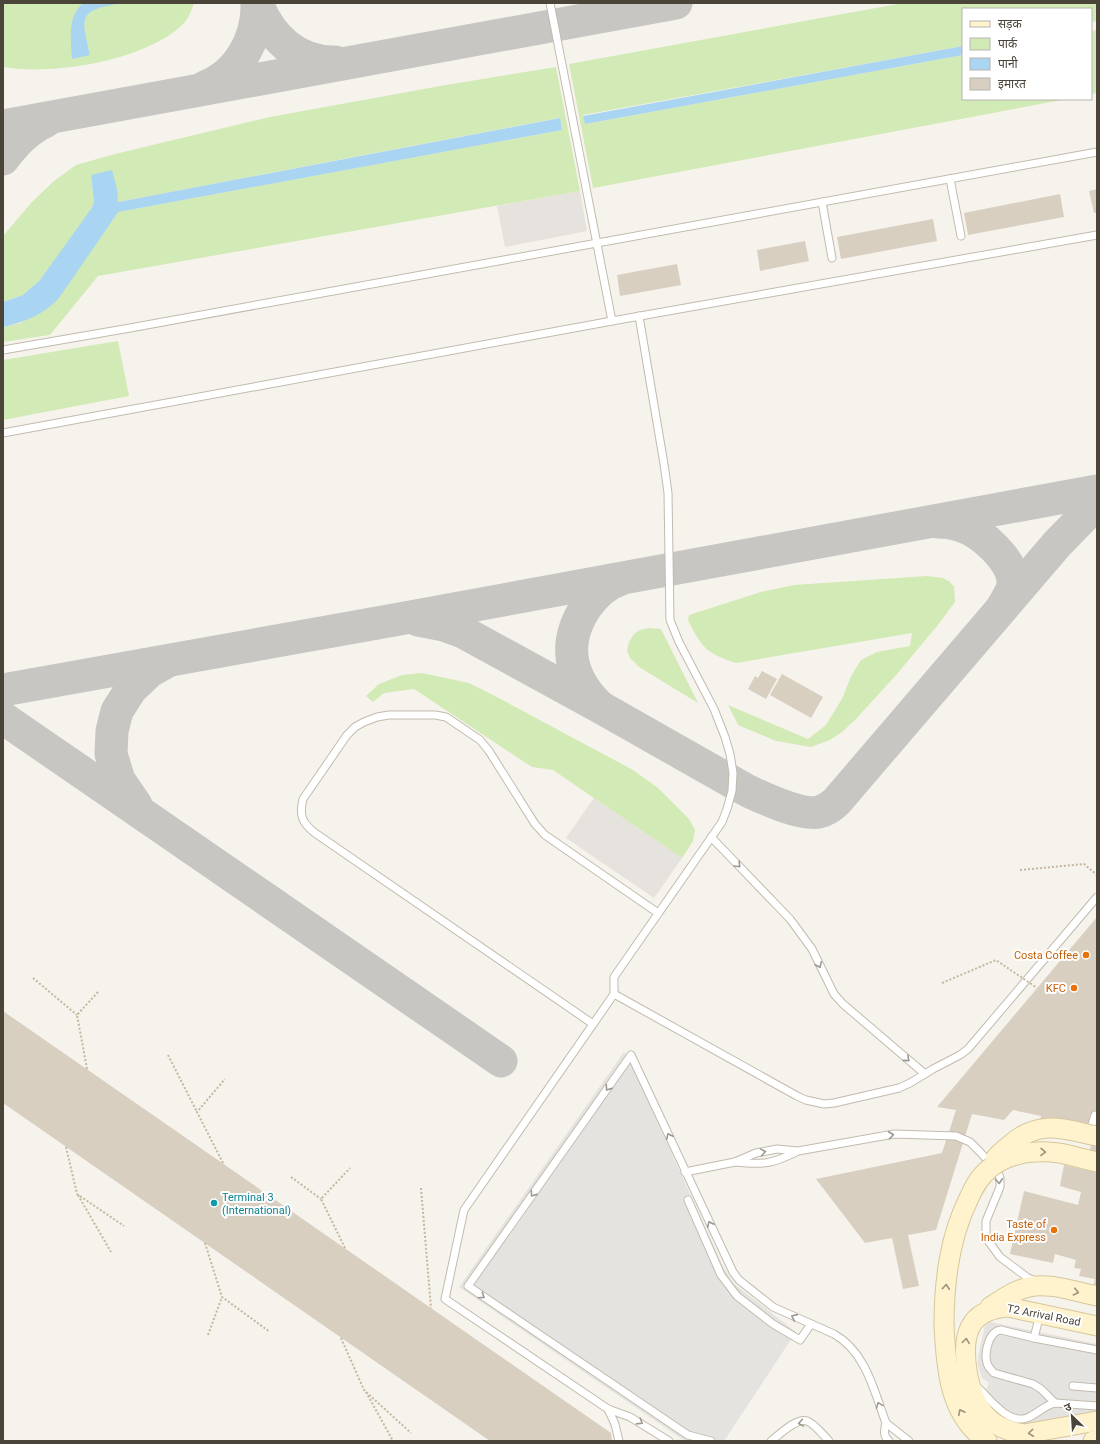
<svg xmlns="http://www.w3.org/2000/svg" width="1100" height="1444" font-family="Roboto,'Noto Sans Devanagari',sans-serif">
	<rect width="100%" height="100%" fill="#f6f3ec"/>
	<!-- industrial -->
	<g fill="#e6e2dd">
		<path d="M580,191l7,40 -82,16 -8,-41z"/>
		<path d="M594,798l88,60 -28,40 -88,-60z"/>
	</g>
	<!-- green -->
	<g fill="#d2eab5">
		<path d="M3,3h191c-2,6 -5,14 -9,19 -35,38 -133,54 -182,45z"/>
		<path d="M903,3h194v18l-6,1v-13h-128v37l-380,69 2,9 378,-69v44h104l-474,89 -24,-124z"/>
		<path d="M1097,30v63l-6,1v-63z"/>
		<path d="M556,67l24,124 -482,85 -48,59 -47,7v-15l18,-4 91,-102 5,-9 445,-82 -3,-12 -441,84 -27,-27 3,27 -6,13 -48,65 -17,15 -20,7v-66l28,-33 23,-22 22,-16 39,-11 155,-37 176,-32z"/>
		<path d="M118,341l11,55 -126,24v-60z"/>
		<path d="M927,576l16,2 7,4 4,5 1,15 -18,24 -40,48 -42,46 -13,12 -12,8 -19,7 -35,-6 -38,-16 -10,-20 80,34 18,-14 17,-28 8,-21 10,-16 16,-8 33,-6 2,-13 -176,30c-30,-10 -34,-15 -48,-43l1,-5 72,-23 33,-7z"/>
		<path d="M649,628l12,1 37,74 -59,-36 -9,-9 -3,-8 2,-8 5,-8 6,-4z"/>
		<path d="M422,673l47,10 24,12 140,75 25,18 31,31 6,11 -2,11 -11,17 -129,-88 -21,-3 -118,-78 -30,4 -11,9 -7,-6 13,-12 23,-9z"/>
	</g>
	<!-- parking -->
	<g fill="#e5e3e0">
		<path d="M624,1052l7,12 91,200 11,19 63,49 -72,109h-39l-226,-154z"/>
		<path d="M986,1321l111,23v68l-63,12h-17l-19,-7 -16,-18 7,-16 -7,-5 -4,-12v-9z"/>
	</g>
	<!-- water -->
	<g fill="#a9d4f2">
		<path d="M83,3h38c-43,8 -40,12 -31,52l-18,4c-1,-19 -5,-42 11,-56z"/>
		<path d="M963,46v9l-378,69 -2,-8z"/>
		<path d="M560,118l2,12 -444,82 -6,9 -53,77c-16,17 -34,24 -56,29v-25l20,-7 17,-15 51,-71 3,-7 -3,-27 21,-5 5,19 1,13z"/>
	</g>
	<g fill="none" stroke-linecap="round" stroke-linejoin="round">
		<!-- taxiway -->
		<g stroke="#c8c6c3" stroke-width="33">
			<path d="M257,3c13,34 40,60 78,59"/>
			<path d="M205,87c34,-13 53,-49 52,-84"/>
			<path d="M3,126l673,-123"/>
			<path d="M3,159c12,-16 24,-29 43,-38"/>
			<path d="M938,522c8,0 16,1 24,4 19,6 52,35 51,57 0,8 -7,17 -11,25"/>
			<path d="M418,620l26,5 19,7 137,75 148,84c15,7 54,25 71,21 7,-2 13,-6 18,-11l220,-257 40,-41"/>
			<path d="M3,690l391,-70 703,-129"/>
			<path d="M598,705c-30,-30 -35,-63 -12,-98 8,-11 20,-23 33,-27"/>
			<path d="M3,718l498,343"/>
			<path d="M136,805l-17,-25 -8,-26 1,-23 5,-20 14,-22 19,-18 16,-9"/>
		</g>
	</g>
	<!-- building -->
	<g fill="#d8cfc1">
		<path d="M1097,189v24h-3l-5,-22z"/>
		<path d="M1060,194l4,23 -96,18 -4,-22z"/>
		<path d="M933,219l4,22 -96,18 -4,-22z"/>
		<path d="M805,241l4,20 -49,10 -3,-21z"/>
		<path d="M677,264l4,21 -61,11 -3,-21z"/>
		<path d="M762,671l15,8 -11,20 -18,-10 7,-13 3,2z"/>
		<path d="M782,674l41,23 -12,21 -41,-23z"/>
		<path d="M1097,917v372l-4,-1 2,-9 -16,-3 2,-7 -7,-1 2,-8 -21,-6 -2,9 -43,-9 14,-63 54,14 3,-13 -21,-6 4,-21 21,5 6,-25 -53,-12 3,-17 -28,-6 -9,10 -32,-6 -36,116 -28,5 11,51 -16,3 -11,-51 -27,5 -49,-64 126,-26 14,-43 -19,-3z"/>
		<path d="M3,1011l608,422 1,8h-122l-487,-338z"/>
	</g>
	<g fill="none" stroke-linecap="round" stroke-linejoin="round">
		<defs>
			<g id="lane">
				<path d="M550,3l62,318"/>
				<path d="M950,179l11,57"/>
				<path d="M822,202l10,56"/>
				<path d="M639,316l25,148 4,29 2,127 9,22 35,67 11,28 5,17 3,19 -1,18 -5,18 -5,13 -108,155v17l-150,216 -19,89 163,110 22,8 39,24"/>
				<path d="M3,350l127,-22 967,-176"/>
				<path d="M3,433l609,-112 485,-86"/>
				<path d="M711,837l79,82 22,30 22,45 9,10 82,70"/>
				<path d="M614,994l183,102 9,4 18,4 10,-1 65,-15 11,-5 23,-14 27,-14 8,-6 129,-152"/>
				<path d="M593,1024l-278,-191c-13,-10 -16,-18 -12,-34l44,-64 8,-8 9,-5 13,-5 12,-2h46l11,2 34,23 9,11 46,73 10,11 113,78"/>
				<path d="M1089,1134l6,-19"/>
				<path d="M735,1162c28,3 37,2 61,-10"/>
				<path d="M685,1172l50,-10 21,-9 21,-4 21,2 96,-17 62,2 14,6 10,10 18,20 2,6v9l-14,34v13l3,8 11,15 28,21 8,3"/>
				<path d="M688,1200l33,75 16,21 36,28 27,16 11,-16"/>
				<path d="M1040,1314l-6,24 63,12"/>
				<path d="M1034,1338l-33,-8c-12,1 -17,22 -14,33 1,4 4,7 7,10l39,11 8,5 14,14"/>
				<path d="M976,1386c13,11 31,39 51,32 10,-4 18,-13 28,-15l42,3"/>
				<path d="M1073,1386l24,2"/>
				<path d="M608,1409l7,15 4,17"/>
				<path d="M886,1423l23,18"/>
				<path d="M711,1441l-23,-6 -12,-8 -208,-141 163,-231 102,217 6,8 34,27 61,27c32,18 40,57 52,89 -2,7 -3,13 3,18"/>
				<path d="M771,1441c8,-6 26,-24 36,-20 8,3 16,14 22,20"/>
			</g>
			<g id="secondary">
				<path d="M990,1307c12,-8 25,-17 39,-20 19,-5 48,5 68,9"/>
				<path d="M944,1326c2,41 5,90 43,115"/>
				<path d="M1097,1326l-89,-19c-41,3 -46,29 -41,64 3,17 8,35 21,47 10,10 23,14 36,16l73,-13"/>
				<path d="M1093,1441l4,-1"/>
			</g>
		</defs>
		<!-- lane casing -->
		<use href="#lane" stroke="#c2bbae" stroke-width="9"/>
		<!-- secondary casing -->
		<use href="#secondary" stroke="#d6c79b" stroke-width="21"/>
		<!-- path -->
		<g stroke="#c4b79f" stroke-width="2" stroke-dasharray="2 2" stroke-linecap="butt">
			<path d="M1020,870l64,-6 13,11"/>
			<path d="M33,978l44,37"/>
			<path d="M168,1055l29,57"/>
			<path d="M87,1069l-10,-54 21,-23"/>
			<path d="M66,1147l11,47 47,32"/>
			<path d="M223,1163l-26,-51 28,-33"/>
			<path d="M291,1177l30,22"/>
			<path d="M421,1188l10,120"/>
			<path d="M78,1195l33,57"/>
			<path d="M205,1243l17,54 48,35"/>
			<path d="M345,1248l-24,-49 29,-31"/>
			<path d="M208,1335l14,-38"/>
			<path d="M341,1338l23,52 47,43"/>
			<path d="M366,1392l27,49"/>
		</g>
		<!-- lane -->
		<use href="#lane" stroke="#fff" stroke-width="7"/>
		<!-- secondary -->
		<use href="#secondary" stroke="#fff3cd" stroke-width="19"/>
		<defs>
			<g id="secondary-bridge">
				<path d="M995,1159c4,-6 10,-10 16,-15 29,-25 52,-15 86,-8"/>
				<path d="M944,1326c0,-44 5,-88 25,-128 5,-11 10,-21 20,-29 13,-11 31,-17 48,-17 20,-2 41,6 60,10"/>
			</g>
		</defs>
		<!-- secondary-bridge casing -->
		<use href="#secondary-bridge" stroke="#d6c79b" stroke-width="21" stroke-linecap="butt"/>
		<!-- path-bridge -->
		<path stroke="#c4b79f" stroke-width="2" stroke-dasharray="2 2" stroke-linecap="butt" d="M942,983l54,-23 41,28"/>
		<!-- secondary-bridge -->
		<use href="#secondary-bridge" stroke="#fff3cd" stroke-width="19"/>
	</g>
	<!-- one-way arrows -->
	<defs><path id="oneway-chevron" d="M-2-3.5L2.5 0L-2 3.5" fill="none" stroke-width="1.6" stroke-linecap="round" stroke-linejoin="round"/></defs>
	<g stroke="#9c9892">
		<use href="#oneway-chevron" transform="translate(738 865) rotate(46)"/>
		<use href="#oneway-chevron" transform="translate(819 965) rotate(65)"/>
		<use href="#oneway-chevron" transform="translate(907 1059) rotate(41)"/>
		<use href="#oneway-chevron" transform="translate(608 1088) rotate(125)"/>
		<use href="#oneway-chevron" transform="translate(891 1135) rotate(-7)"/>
		<use href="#oneway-chevron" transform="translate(669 1136) rotate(-115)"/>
		<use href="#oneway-chevron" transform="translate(763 1152) rotate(-10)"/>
		<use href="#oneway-chevron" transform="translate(999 1181) rotate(86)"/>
		<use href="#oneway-chevron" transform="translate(533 1194) rotate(125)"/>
		<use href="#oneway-chevron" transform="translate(710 1224) rotate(-115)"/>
		<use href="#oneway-chevron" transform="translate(482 1296) rotate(34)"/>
		<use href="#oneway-chevron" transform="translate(794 1317) rotate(-156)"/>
		<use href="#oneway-chevron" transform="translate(879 1405) rotate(-111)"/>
		<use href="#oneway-chevron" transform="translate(640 1422) rotate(32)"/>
		<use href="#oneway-chevron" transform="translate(801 1423) rotate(170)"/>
	</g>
	<g stroke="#9c937c">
		<use href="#oneway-chevron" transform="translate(1043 1152) rotate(1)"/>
		<use href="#oneway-chevron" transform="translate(946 1287) rotate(-85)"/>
		<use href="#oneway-chevron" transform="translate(1076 1292) rotate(12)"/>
		<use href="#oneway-chevron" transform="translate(966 1341) rotate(-82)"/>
		<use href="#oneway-chevron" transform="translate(961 1412) rotate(-116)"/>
		<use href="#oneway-chevron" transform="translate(1031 1433) rotate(174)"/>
	</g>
	<!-- markers -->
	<g fill="#e8710a" stroke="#fff" stroke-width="1.5">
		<circle cx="1086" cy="955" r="4"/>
		<circle cx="1074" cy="988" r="4"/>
		<circle cx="1054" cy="1230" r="4"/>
	</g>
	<circle fill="#0f9aa8" stroke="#fff" stroke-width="1.5" cx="214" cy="1203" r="4"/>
	<g text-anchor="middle" stroke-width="4" stroke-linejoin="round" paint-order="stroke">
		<!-- food labels -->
		<g font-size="11" fill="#c56008" stroke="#fff" text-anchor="end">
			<text x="1078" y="959">Costa Coffee</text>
			<text x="1066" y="992">KFC</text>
			<text x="1046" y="1228">Taste of<tspan x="1046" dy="13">India Express</tspan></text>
		</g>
		<!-- culture labels -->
		<g font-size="11" fill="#0d838f" stroke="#fff" text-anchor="start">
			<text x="222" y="1201">Terminal 3<tspan x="222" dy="13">(International)</tspan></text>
		</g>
		<!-- street labels -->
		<g font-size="11" fill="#4b4439" stroke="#fff">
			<text transform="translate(1044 1315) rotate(11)" y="4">T2 Arrival Road</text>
		</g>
	</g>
	<!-- border -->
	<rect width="1100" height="1444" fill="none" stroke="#4b4439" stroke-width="8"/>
	<!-- legend -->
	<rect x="962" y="8" width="130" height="92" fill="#ffffff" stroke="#b7b4b0"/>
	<rect x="970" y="21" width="20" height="6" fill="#fff3cd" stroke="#b7b4b0"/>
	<text x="998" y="28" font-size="12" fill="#4b4439">सड़क</text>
	<rect x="970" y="38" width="20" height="12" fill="#d2eab5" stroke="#b7b4b0"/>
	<text x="998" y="48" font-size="12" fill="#4b4439">पार्क</text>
	<rect x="970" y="58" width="20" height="12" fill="#a9d4f2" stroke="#b7b4b0"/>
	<text x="998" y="68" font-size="12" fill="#4b4439">पानी</text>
	<rect x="970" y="78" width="20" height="12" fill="#d8cfc1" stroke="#b7b4b0"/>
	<text x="998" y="88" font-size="12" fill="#4b4439">इमारत</text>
	<!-- north arrow -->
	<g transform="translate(1072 1416) rotate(335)" stroke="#ffffff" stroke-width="3" paint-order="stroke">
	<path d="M0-3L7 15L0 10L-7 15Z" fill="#4b4439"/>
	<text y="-6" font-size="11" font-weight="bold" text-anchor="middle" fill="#4b4439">उ</text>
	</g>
</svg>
